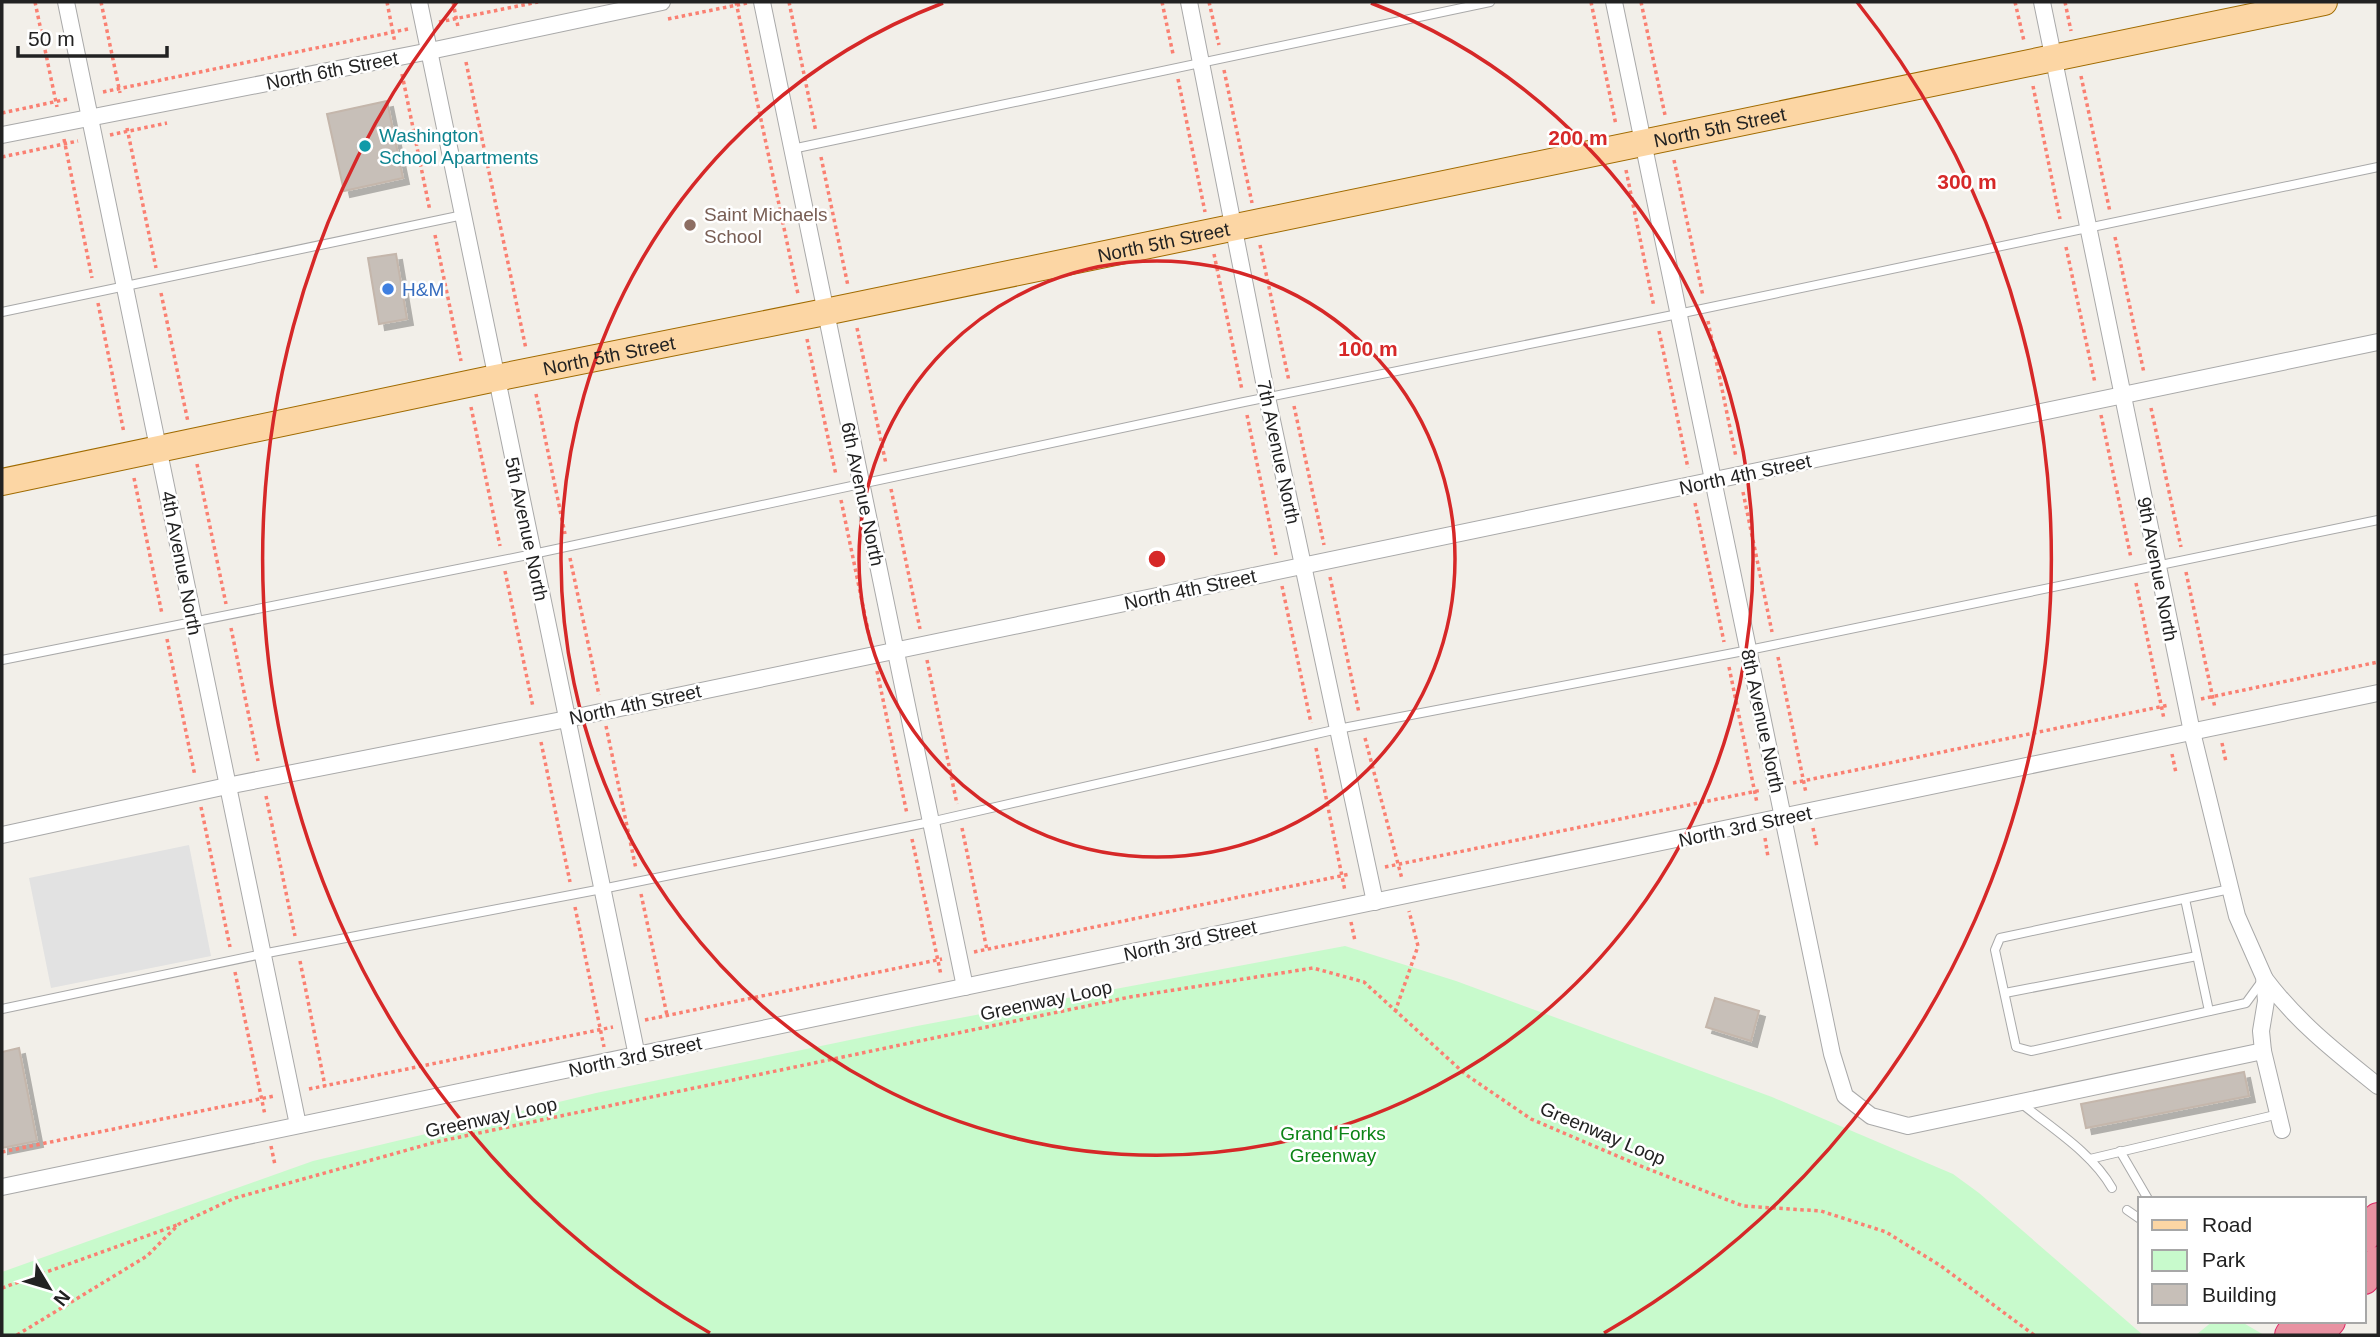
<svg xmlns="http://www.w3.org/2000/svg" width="2380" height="1337" font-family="Helvetica,sans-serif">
	<defs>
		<filter id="shadow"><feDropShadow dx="6" dy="6" stdDeviation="0" flood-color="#0004"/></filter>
	</defs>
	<rect width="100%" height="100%" fill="#f2efe9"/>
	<!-- park -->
	<g fill="#c8facc">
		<path d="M1345,946l111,35 316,116 181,77 26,19 164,142h-2141v-63l311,-111 283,-68 321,-67z"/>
		<path d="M2213,1321h27l24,14h-68z"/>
	</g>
	<!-- parking -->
	<path fill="#e2e2e2" d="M189,845l22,111 -160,32 -22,-110z"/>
	<!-- building -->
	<g fill="#c7bfb8" stroke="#c4b6ab" stroke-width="2" filter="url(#shadow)">
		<path d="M387,101l16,77 -59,13 -17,-77z"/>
		<path d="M396,254l11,65 -28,5 -11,-66z"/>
		<path d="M1715,998l44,13 -8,30 -45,-14z"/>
		<path d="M19,1048l18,93 -35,7v-96z"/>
		<path d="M2244,1072l5,24 -163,32 -5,-24z"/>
	</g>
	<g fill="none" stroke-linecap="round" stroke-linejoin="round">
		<defs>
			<g id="lane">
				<path d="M792,149l698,-147"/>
				<path d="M2,312l461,-97"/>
				<path d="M2,660l531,-106 711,-152 434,-88 700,-147"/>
				<path d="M2230,889l-230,49 -5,12 21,97 15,4 215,-48 16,-22"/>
				<path d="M2185,899l24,112"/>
				<path d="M2005,993l192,-37"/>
				<path d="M2,1009l260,-55 340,-65 328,-67 408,-93 411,-79 629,-130"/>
				<path d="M2022,1104c31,25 70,49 90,84"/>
				<path d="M2120,1151l28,48"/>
				<path d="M2090,1159l189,-45"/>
				<path d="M2127,1210l13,9"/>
			</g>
			<g id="street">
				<path d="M66,2l232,1123"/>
				<path d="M419,2l218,1054"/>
				<path d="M762,2l203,985"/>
				<path d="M1189,2l78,395 108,505"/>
				<path d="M1614,2l218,1052 13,42 26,20 37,10 355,-75"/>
				<path d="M2042,2l150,730 45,184 27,61 2,24 -5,30 2,20 19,79"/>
				<path d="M2,135l428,-84 232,-49"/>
				<path d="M2,835l225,-49 340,-67 1811,-377"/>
				<path d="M2265,979c32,43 72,74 113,107"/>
				<path d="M2,1187l2376,-494"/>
			</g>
			<g id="primary">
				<path id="s1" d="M2,482l494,-104 329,-66 1499,-310"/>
			</g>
			<g id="highway">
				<path d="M2364,1237l14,-19"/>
				<path d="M2364,1279l14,-17"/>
				<path d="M2290,1335l10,-14"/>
				<path d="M2318,1335l12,-14"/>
			</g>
		</defs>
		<!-- lane casing -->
		<use href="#lane" stroke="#a9a9a9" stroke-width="10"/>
		<!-- street casing -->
		<use href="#street" stroke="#a9a9a9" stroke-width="18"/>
		<!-- primary casing -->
		<use href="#primary" stroke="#a06b00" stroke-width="28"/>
		<!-- highway casing -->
		<use href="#highway" stroke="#dc2a67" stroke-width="32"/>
		<!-- path -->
		<g stroke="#fa8072" stroke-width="3.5" stroke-dasharray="3.5 3.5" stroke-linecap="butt">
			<path d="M35,2l22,105"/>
			<path d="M101,2l19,91"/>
			<path d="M387,2l8,41"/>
			<path d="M453,2l5,25"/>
			<path d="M736,2l62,292"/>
			<path d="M789,2l27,130"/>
			<path d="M1162,2l11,52"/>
			<path d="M1209,2l10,43"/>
			<path d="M1591,2l25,123"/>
			<path d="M1641,2l24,113"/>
			<path d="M2015,2l9,39"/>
			<path d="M2065,2l6,29"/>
			<path d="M668,19l79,-16"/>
			<path d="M439,22l99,-20"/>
			<path d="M466,62l60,287"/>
			<path d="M1224,70l28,133"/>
			<path d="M402,74l28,137"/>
			<path d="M2081,76l29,136"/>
			<path d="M1178,79l27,133"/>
			<path d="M2033,86l27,133"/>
			<path d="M103,92l305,-63"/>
			<path d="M2,113l66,-14"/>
			<path d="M127,128l29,140"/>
			<path d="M110,135l57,-12"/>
			<path d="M64,139l28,139"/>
			<path d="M2,157l76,-16"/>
			<path d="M821,157l27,129"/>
			<path d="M1674,160l29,136"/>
			<path d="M1626,170l28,137"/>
			<path d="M435,235l26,126"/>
			<path d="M2115,237l29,136"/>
			<path d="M1260,245l29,136"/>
			<path d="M2066,247l29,136"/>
			<path d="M1214,254l28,136"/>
			<path d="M161,293l27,129"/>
			<path d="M98,303l26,130"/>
			<path d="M1708,321l28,136"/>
			<path d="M857,328l29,136"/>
			<path d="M1659,331l29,137"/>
			<path d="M807,339l29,136"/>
			<path d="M536,394l29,140"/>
			<path d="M1294,406l30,139"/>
			<path d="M471,407l29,139"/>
			<path d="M2151,408l30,139"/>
			<path d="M1247,415l29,140"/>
			<path d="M2101,415l30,143"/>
			<path d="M197,464l29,140"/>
			<path d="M134,478l28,136"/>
			<path d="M891,489l29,140"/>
			<path d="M1743,492l29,140"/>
			<path d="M841,500l29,140"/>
			<path d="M1695,503l29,139"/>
			<path d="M570,558l29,137"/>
			<path d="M505,571l28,136"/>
			<path d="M2186,572l29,136"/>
			<path d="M1330,577l29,136"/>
			<path d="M2136,583l28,136"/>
			<path d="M1282,586l29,137"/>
			<path d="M231,628l27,133"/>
			<path d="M167,639l28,137"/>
			<path d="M1778,657l28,136"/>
			<path d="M927,660l30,144"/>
			<path d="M1729,667l28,136"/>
			<path d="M877,671l30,143"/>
			<path d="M2201,699l177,-37"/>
			<path d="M606,726l30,143"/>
			<path d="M1365,738l37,141"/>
			<path d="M541,742l29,140"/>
			<path d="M2222,743l4,19"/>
			<path d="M1316,748l29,143"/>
			<path d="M2172,754l4,19"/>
			<path d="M1793,783l376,-78"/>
			<path d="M266,796l29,140"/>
			<path d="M201,807l29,140"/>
			<path d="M962,828l25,122"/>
			<path d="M1813,828l4,19"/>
			<path d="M1765,838l3,19"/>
			<path d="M912,839l29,136"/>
			<path d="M1385,867l377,-77"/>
			<path d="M641,894l26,121"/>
			<path d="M575,907l29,140"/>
			<path d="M1351,922l4,19"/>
			<path d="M974,952l376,-78"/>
			<path d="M300,961l25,125"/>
			<path d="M235,972l30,143"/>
			<path d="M1395,1012l23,-66 -9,-35"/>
			<path d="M645,1020l297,-61"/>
			<path d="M309,1089l304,-62"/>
			<path d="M271,1146l4,19"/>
			<path d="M2,1152l272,-56"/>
			<path d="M2,1288l175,-63"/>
			<path d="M17,1335l130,-79 32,-32 56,-26 201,-56 694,-145 183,-29 51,14 101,92 66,45 112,48 100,39 78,5 65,21 55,34 93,69"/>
		</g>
		<!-- lane -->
		<use href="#lane" stroke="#fff" stroke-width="8"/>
		<!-- street -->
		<use href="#street" stroke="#fff" stroke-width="16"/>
		<!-- primary -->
		<use href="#primary" stroke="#fcd6a4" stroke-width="26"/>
		<!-- highway -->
		<use href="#highway" stroke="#e892a2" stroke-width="30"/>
	</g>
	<!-- distance rings -->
	<g fill="none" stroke="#d62828" stroke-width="3.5">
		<circle cx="1157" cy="559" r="298"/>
		<path d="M1371 3A596 596 0 1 1 943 3"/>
		<path d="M710 1333A894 894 0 0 1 457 2M1857 2A894 894 0 0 1 1604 1333"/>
	</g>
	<!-- markers -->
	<circle fill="#0f9aa8" stroke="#fff" stroke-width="2.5" cx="365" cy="146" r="7"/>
	<circle fill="#8d6e63" stroke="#fff" stroke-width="2.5" cx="690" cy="225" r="7"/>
	<circle fill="#3f7fe0" stroke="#fff" stroke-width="2.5" cx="388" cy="289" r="7"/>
	<g text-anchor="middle" stroke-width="5" stroke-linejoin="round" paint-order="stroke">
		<!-- street labels -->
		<g font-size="19" fill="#222" stroke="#fff">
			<text transform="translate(332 70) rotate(-11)" y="7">North 6th Street</text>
			<text dy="7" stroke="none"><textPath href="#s1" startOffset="1754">North 5th Street</textPath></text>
			<text dy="7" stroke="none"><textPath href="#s1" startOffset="1186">North 5th Street</textPath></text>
			<text dy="7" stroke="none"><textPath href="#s1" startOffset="620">North 5th Street</textPath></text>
			<text transform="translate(1279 452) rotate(78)" y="7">7th Avenue North</text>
			<text transform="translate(1745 474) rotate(-12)" y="7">North 4th Street</text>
			<text transform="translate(863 494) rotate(78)" y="7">6th Avenue North</text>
			<text transform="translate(527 529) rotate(78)" y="7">5th Avenue North</text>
			<text transform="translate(182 563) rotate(79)" y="7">4th Avenue North</text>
			<text transform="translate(2158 569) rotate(79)" y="7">9th Avenue North</text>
			<text transform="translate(1190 589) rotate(-12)" y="7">North 4th Street</text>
			<text transform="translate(635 704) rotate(-12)" y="7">North 4th Street</text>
			<text transform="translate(1763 721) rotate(78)" y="7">8th Avenue North</text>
			<text transform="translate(1745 826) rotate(-12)" y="7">North 3rd Street</text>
			<text transform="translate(1190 940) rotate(-12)" y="7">North 3rd Street</text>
			<text transform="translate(1046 1000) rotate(-12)" y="7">Greenway Loop</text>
			<text transform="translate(635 1056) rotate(-12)" y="7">North 3rd Street</text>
			<text transform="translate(491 1117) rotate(-12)" y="7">Greenway Loop</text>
			<text transform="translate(1603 1133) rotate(23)" y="7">Greenway Loop</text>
		</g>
		<!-- culture labels -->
		<g font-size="19" fill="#0d838f" stroke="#fff" text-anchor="start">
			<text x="379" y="142">Washington<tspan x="379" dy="22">School Apartments</tspan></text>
		</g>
		<!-- education labels -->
		<g font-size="19" fill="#785e54" stroke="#fff" text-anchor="start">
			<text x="704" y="221">Saint Michaels<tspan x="704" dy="22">School</tspan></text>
		</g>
		<!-- shop labels -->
		<g font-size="19" fill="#366cbe" stroke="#fff" text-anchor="start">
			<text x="402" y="296">H&amp;M</text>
		</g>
		<!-- park labels -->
		<g font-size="19" fill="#0c8416" stroke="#fff">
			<text x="1333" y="1140">Grand Forks<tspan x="1333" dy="22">Greenway</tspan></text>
		</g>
	</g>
	<circle cx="1157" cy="559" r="10" fill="#d62828" stroke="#fff" stroke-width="3.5"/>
	<g font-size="21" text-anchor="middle" font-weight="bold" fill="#d62828" stroke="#fff" stroke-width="5" stroke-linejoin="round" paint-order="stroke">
		<text x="1578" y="145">200 m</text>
		<text x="1967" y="189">300 m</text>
		<text x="1368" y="356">100 m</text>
	</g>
	<!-- border -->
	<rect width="2380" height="1337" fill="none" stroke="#222222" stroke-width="7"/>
	<!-- legend -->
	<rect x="2138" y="1197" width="228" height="126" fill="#ffffff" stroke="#a7a7a7" stroke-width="2"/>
	<rect x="2152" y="1220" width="35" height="10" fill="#fcd6a4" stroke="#a7a7a7" stroke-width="2"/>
	<text x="2202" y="1232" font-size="21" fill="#222222">Road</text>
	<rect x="2152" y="1250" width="35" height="21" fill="#c8facc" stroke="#a7a7a7" stroke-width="2"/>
	<text x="2202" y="1267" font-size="21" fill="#222222">Park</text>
	<rect x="2152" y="1284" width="35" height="21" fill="#c7bfb8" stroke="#a7a7a7" stroke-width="2"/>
	<text x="2202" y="1302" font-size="21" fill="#222222">Building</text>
	<!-- north arrow -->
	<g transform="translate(49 1288) rotate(128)" stroke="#ffffff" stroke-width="5" paint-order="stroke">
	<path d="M0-5L12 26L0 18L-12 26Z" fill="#222222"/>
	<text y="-10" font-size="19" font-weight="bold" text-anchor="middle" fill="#222222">N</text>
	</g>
	<!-- scale -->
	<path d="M18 46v10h149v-10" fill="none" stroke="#222222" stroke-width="3.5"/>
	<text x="28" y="46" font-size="21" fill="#222222" stroke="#ffffff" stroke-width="5" paint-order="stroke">50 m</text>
</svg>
